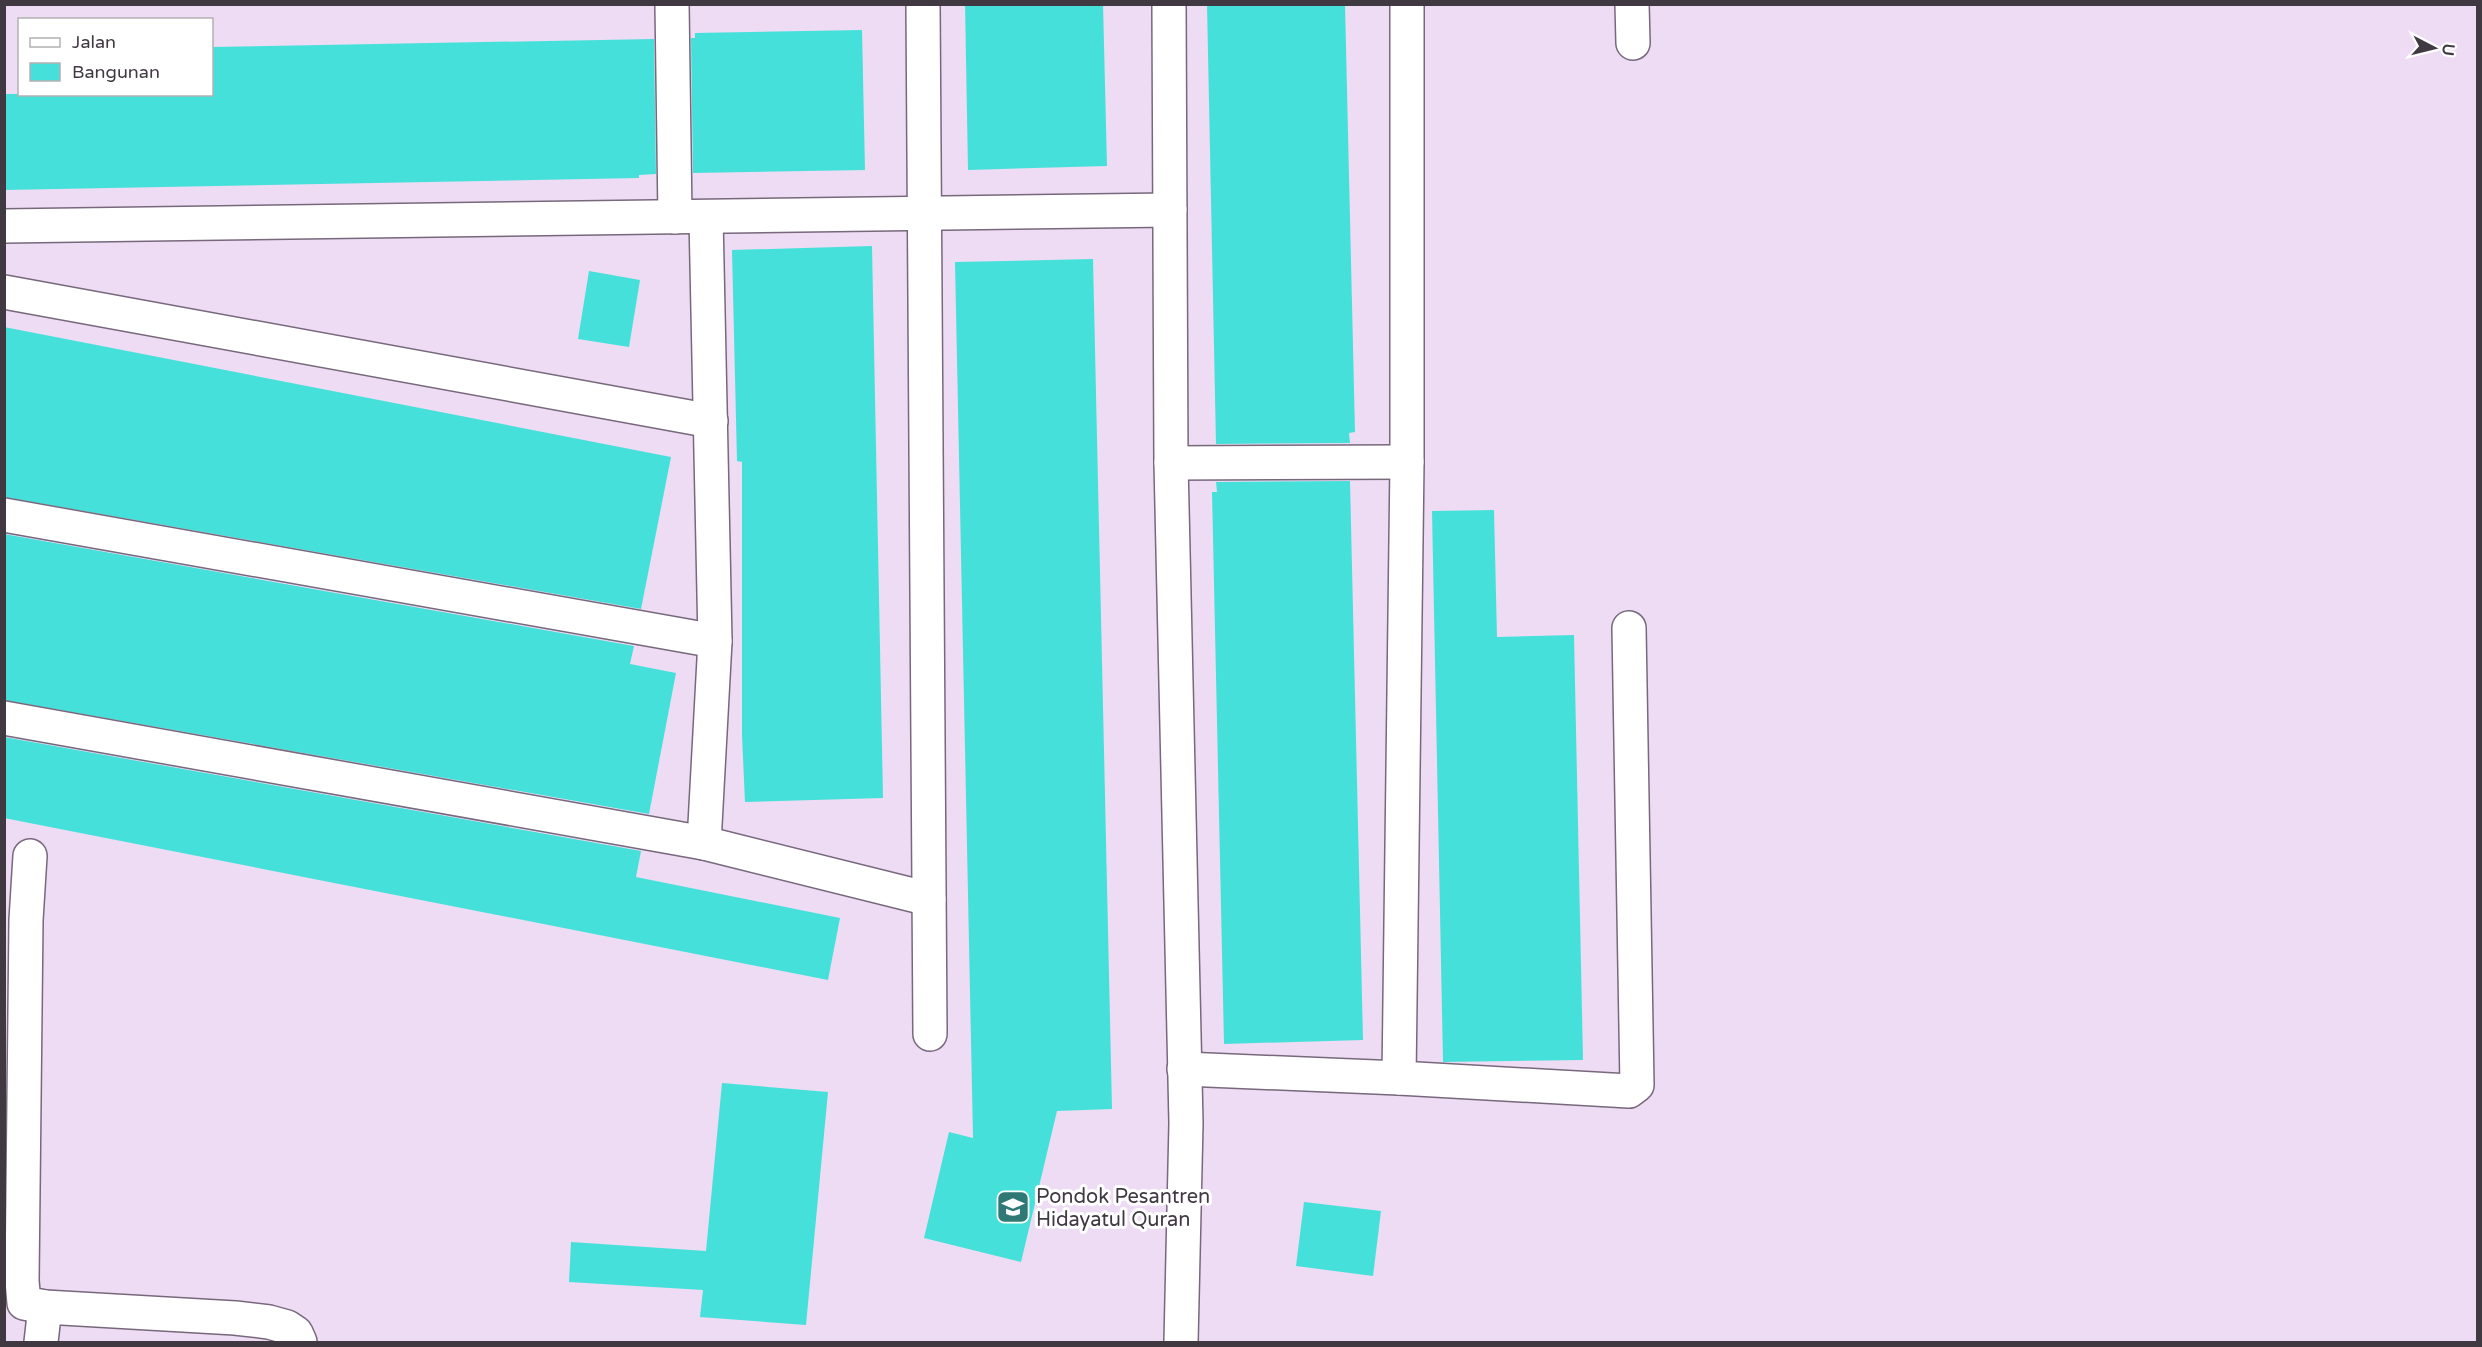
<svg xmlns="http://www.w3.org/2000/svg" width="2482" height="1347" font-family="'Varela Round',sans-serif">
	<rect width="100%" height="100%" fill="#eddcf3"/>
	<!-- building -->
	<g fill="#46e0db">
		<path d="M965,4h138l4,162 -139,4z"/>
		<path d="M1207,4h138l10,428 -6,1 1,10 -134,1z"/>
		<path d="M862,30l3,140 -172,3 -2,-135h4v-5z"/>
		<path d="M654,39l2,135 -17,1v3l-635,12v-96h208v-47z"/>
		<path d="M872,246l11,552 -138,4 -3,-66v-274l-5,-1 -5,-211z"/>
		<path d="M1093,259l19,850 -55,2 -36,151 -97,-24 25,-106 24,6 -18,-876z"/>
		<path d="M589,271l51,9 -11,67 -51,-8z"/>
		<path d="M4,327l667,130 -30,152 -637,-112z"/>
		<path d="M1350,481l13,559 -139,4 -12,-552h5l-1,-10z"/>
		<path d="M1494,510l3,127 77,-2 9,425 -140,2 -11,-551z"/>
		<path d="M4,534l630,112 -4,18 46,9 -27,141 -645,-114z"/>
		<path d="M4,737l637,114 -5,26 204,41 -12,62 -824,-162z"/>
		<path d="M722,1083l106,9 -22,233 -106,-8 3,-27 -134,-8 2,-40 135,9z"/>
		<path d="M1304,1202l77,9 -8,65 -77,-10z"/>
	</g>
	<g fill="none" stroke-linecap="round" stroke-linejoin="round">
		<defs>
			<g id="street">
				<path d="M672,4l3,213"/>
				<path d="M923,4l7,1030"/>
				<path d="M1169,4l2,459 15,660 -5,219"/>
				<path d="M1407,4v458l-8,616 230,13 8,-6 -8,-457"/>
				<path d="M1632,4l1,39"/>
				<path d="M4,226l1166,-16"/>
				<path d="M4,292l707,129"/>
				<path d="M1171,463l236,-1"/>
				<path d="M4,515l711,126"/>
				<path d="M4,718l700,125 225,56"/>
				<path d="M704,843l11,-202 -9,-424"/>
				<path d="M30,856l-4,64 -4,361 2,22 21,4 190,11 34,4 18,5 9,6 4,9"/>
				<path d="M1184,1069l215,9"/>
				<path d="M41,1342l4,-35"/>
			</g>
		</defs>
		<!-- street casing -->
		<use href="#street" stroke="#77687c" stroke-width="36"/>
		<!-- street -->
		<use href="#street" stroke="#fff" stroke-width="33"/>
	</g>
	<!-- icons -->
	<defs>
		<symbol id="school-square" viewBox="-11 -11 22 22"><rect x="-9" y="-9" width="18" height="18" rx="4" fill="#2f7875" stroke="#fff"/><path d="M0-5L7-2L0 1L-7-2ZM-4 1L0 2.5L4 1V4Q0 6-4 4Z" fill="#fff"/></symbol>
	</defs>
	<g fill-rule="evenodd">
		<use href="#school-square" x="994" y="1188" width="38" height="38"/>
	</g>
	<g text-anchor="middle" stroke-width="6" stroke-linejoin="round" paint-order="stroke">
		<!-- poi labels -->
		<g font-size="20" fill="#403942" stroke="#fff" text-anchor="start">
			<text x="1036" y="1203">Pondok Pesantren<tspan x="1036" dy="23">Hidayatul Quran</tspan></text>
		</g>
	</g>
	<!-- border -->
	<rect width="2482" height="1347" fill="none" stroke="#403942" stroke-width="12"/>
	<!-- legend -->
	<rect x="18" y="18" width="195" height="78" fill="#ffffff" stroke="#b3b0b3" stroke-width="1.5"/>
	<rect x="30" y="38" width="30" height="9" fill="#ffffff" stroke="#b3b0b3" stroke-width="1.5"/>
	<text x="72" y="48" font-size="18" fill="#403942">Jalan</text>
	<rect x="30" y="63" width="30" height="18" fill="#46e0db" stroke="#b3b0b3" stroke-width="1.5"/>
	<text x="72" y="78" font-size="18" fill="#403942">Bangunan</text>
	<!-- north arrow -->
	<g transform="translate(2434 48) rotate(97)" stroke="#ffffff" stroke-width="4.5" paint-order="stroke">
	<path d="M0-4.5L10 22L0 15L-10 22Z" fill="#403942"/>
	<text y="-9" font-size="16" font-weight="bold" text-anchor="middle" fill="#403942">U</text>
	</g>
</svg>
